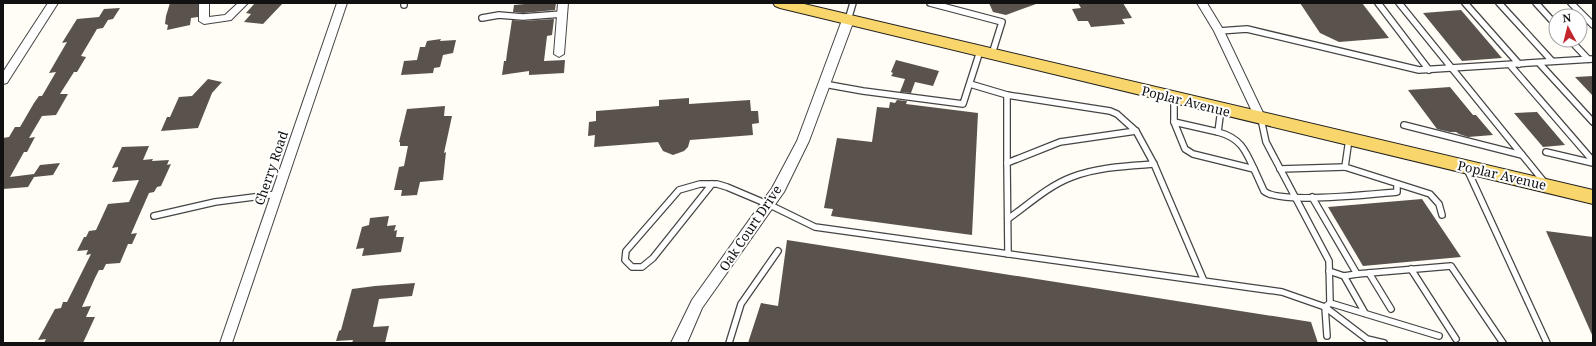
<svg xmlns="http://www.w3.org/2000/svg" width="1596" height="346" font-family="'Noto Serif',serif">
	<rect width="100%" height="100%" fill="#fffdf5"/>
	<!-- building -->
	<g fill="#5a524d">
		<path d="M170,3h28v14l-7,1 -1,7 -23,5 1,-5 -3,-1 1,-8z"/>
		<path d="M255,3h28l-20,21 -19,-2 7,-8 -5,-1z"/>
		<path d="M535,3h21l-1,7 -32,3 -10,-1 1,-7z"/>
		<path d="M989,3h47v1l-30,11 -13,-3z"/>
		<path d="M1078,3h45l9,15 -10,1 3,5 -34,3 -3,-6h-10l-6,-12 9,-1z"/>
		<path d="M1300,3h62l27,35 -50,4 -19,-9z"/>
		<path d="M120,8l-7,11 -5,1 -5,8 -6,1 -16,27 5,1 -9,15h-3l-14,22h8l-12,21 -14,1 -13,22 6,-1 -8,15h-3l-14,25 24,-3 6,-9 20,-2 -7,12 -19,2 -6,10 -25,2v-51l6,-1 6,-10h5l14,-24 5,-7h3l14,-24 -7,1 18,-31 -5,1 15,-24 22,-2 5,-8z"/>
		<path d="M1461,10l41,48 -40,3 -39,-48z"/>
		<path d="M554,19l-2,16 -5,1 -3,25 21,-1 -1,13 -35,2v-4l-27,4 2,-14h2l1,-8 5,-33 11,1z"/>
		<path d="M441,39l-1,2 16,-1 -3,13 -10,2 -3,12 -6,1 -1,5 -32,2 3,-14 13,-1 3,-13h5l2,-6z"/>
		<path d="M896,60l43,11 -6,15 -18,-4 -4,11 -11,-1 5,-13 -14,-3 2,-3 -2,-1z"/>
		<path d="M1593,76v20l-18,-19z"/>
		<path d="M208,79l14,3 -10,11 -14,35 -37,3 6,-14h3l9,-20 13,-1z"/>
		<path d="M1450,87l23,28h3l17,20 -25,2 -9,-3 -3,-2h-6l-13,-3 -29,-39z"/>
		<path d="M689,98v6l61,-4 1,11h7l1,12 -7,1 1,11 -63,5 -2,7 -4,4 -11,4 -10,-4 -5,-9 -64,5 1,-12 -7,1 1,-14 7,-1v-10l63,-5v-6z"/>
		<path d="M897,100l10,1 -1,3 72,9 -6,122 -141,-19 2,-7 -9,-1 13,-70 35,4 5,-35 12,1 1,-6 5,1z"/>
		<path d="M445,106l-1,10h8l-8,37 2,-1 -3,28 -23,2 -3,13 -16,1 1,-6h-8l5,-23 5,-1 4,-20h-8v-4h-1l8,-33z"/>
		<path d="M1537,112l28,33 -22,2 -29,-34z"/>
		<path d="M149,146l-6,14 10,-1 -1,2 17,-1 -2,5 4,-1 -10,22 -4,1 -3,5 -5,1 -18,41 6,-1 -5,11h-4l-8,19 -14,1 -3,6h-4l-4,8 -13,29 9,-1 -5,11h9l-12,26h-39l2,-4 -8,1 17,-31 6,-1 2,-6h4l24,-48 -5,1 2,-5 -11,1 7,-14h2l3,-6 7,-1 12,-26 21,-2 10,-22 -27,2 6,-13v-2l-6,1 10,-21z"/>
		<path d="M1422,199l39,58 -98,9 -35,-59z"/>
		<path d="M389,216l-2,10 9,-1 -2,6 3,-1 -1,7h8l-3,15 -39,4 2,-8 -8,1 6,-22 7,-2 1,-7z"/>
		<path d="M1546,231l47,6v100z"/>
		<path d="M787,240l524,82 7,21h-570l13,-40 17,3z"/>
		<path d="M415,283l-3,13 -33,3 -6,28 16,-1 -4,17h-33l1,-3 -17,1 3,-10 2,-1 11,-41 23,-3z"/>
	</g>
	<g fill="none" stroke-linecap="round" stroke-linejoin="round">
		<defs>
			<g id="service">
				<path d="M404,3v2"/>
				<path d="M930,3l72,19 -10,32"/>
				<path d="M1378,3l51,67"/>
				<path d="M1399,3l146,180"/>
				<path d="M1465,3l54,61"/>
				<path d="M1499,3l53,58"/>
				<path d="M1536,3l20,22"/>
				<path d="M1571,3l22,22"/>
				<path d="M482,18l17,-3 24,2 39,-3"/>
				<path d="M848,20l5,-17"/>
				<path d="M1219,31l28,-2 172,41 174,-11"/>
				<path d="M1570,40l18,19"/>
				<path d="M1539,63l54,59"/>
				<path d="M1510,65l83,96"/>
				<path d="M824,84l39,7 100,13 17,-53"/>
				<path d="M970,84l37,11 103,16 7,3 19,17 18,33 50,117"/>
				<path d="M1007,95v68"/>
				<path d="M1174,98v24l44,10 3,-23"/>
				<path d="M1174,122l11,27 8,5 61,15 10,22c15,14 109,3 133,1v-8"/>
				<path d="M1404,125l118,30"/>
				<path d="M1218,132c22,6 27,17 36,37"/>
				<path d="M1349,139l-4,28 85,27 9,10 3,11"/>
				<path d="M1546,152l47,11"/>
				<path d="M1280,169l65,-2"/>
				<path d="M1467,169l80,174"/>
				<path d="M712,184l-59,74 -11,9h-10l-7,-7 1,-9 53,-61 21,-6h17l10,3 45,19 43,21 467,65 43,15 5,-4 -1,-42 -63,-119 -5,-23"/>
				<path d="M1312,197l45,77 -13,2 -15,-5"/>
				<path d="M154,216l61,-14 62,-8"/>
				<path d="M1008,219c21,-15 40,-33 64,-42 26,-10 55,-11 82,-13"/>
				<path d="M1008,254l-1,-91 53,-21 76,-11"/>
				<path d="M1411,269l45,70"/>
				<path d="M1369,273l22,36"/>
				<path d="M1357,274l94,-8 52,77"/>
				<path d="M1344,276l21,37"/>
				<path d="M1330,303l109,33"/>
				<path d="M1325,307l42,32 17,4"/>
				<path d="M1325,307l2,29"/>
				<path d="M729,343l12,-39 37,-53"/>
			</g>
			<g id="minor">
				<path d="M48,3h10l-51,80 -4,1v-12z"/>
				<path d="M199,3h10v14l16,-2 13,-12h10l-17,17 -27,4 -5,-3z"/>
				<path d="M337,3h10l-115,340h-12z"/>
				<path d="M558,3h10l-4,51 -5,3 -5,-3z"/>
				<path d="M1197,3h10l17,28 42,88 -1,3h-8l-43,-91z"/>
			</g>
			<path id="tertiary" d="M848,16l4,1 2,3 -45,121 -25,51 -82,116 -15,35h-16l21,-43 80,-112 25,-47 45,-121 2,-3z"/>
			<path id="primary" d="M773,3h27l793,187v14l-813,-196 -5,-2z"/>
		</defs>
		<!-- service casing -->
		<use href="#service" stroke="#444" stroke-width="8"/>
		<!-- minor casing -->
		<use href="#minor" stroke="#444" stroke-width="2"/>
		<!-- tertiary casing -->
		<use href="#tertiary" stroke="#444" stroke-width="2"/>
		<!-- primary casing -->
		<use href="#primary" stroke="#222" stroke-width="2"/>
		<!-- service -->
		<use href="#service" stroke="#fff" stroke-width="5.5"/>
		<!-- minor -->
		<use href="#minor" fill="#fff" fill-rule="evenodd"/>
		<!-- tertiary -->
		<use href="#tertiary" fill="#fff" fill-rule="evenodd"/>
		<!-- primary -->
		<use href="#primary" fill="#f9d66b" fill-rule="evenodd"/>
	</g>
	<g text-anchor="middle" stroke-width="4" stroke-linejoin="round" paint-order="stroke">
		<!-- street labels -->
		<g font-size="13" fill="#111" stroke="#fff">
			<text transform="translate(1186 101) rotate(14)" y="5">Poplar Avenue</text>
			<text transform="translate(271 168) rotate(-71)" y="5">Cherry Road</text>
			<text transform="translate(1502 175) rotate(13)" y="5">Poplar Avenue</text>
			<text transform="translate(750 228) rotate(-56)" y="5">Oak Court Drive</text>
		</g>
	</g>
	<!-- border -->
	<rect width="1596" height="346" fill="none" stroke="#111111" stroke-width="8"/>
	<!-- north arrow -->
	<g transform="translate(1568 28) rotate(353)"><circle r="19" fill="#ffffff" stroke="#a0a0a0"/>
	<path d="M0-3L7 15L0 10L-7 15Z" fill="#c4262e"/>
	<text y="-6" font-size="11" font-weight="bold" text-anchor="middle" fill="#111111">N</text>
	</g>
</svg>
